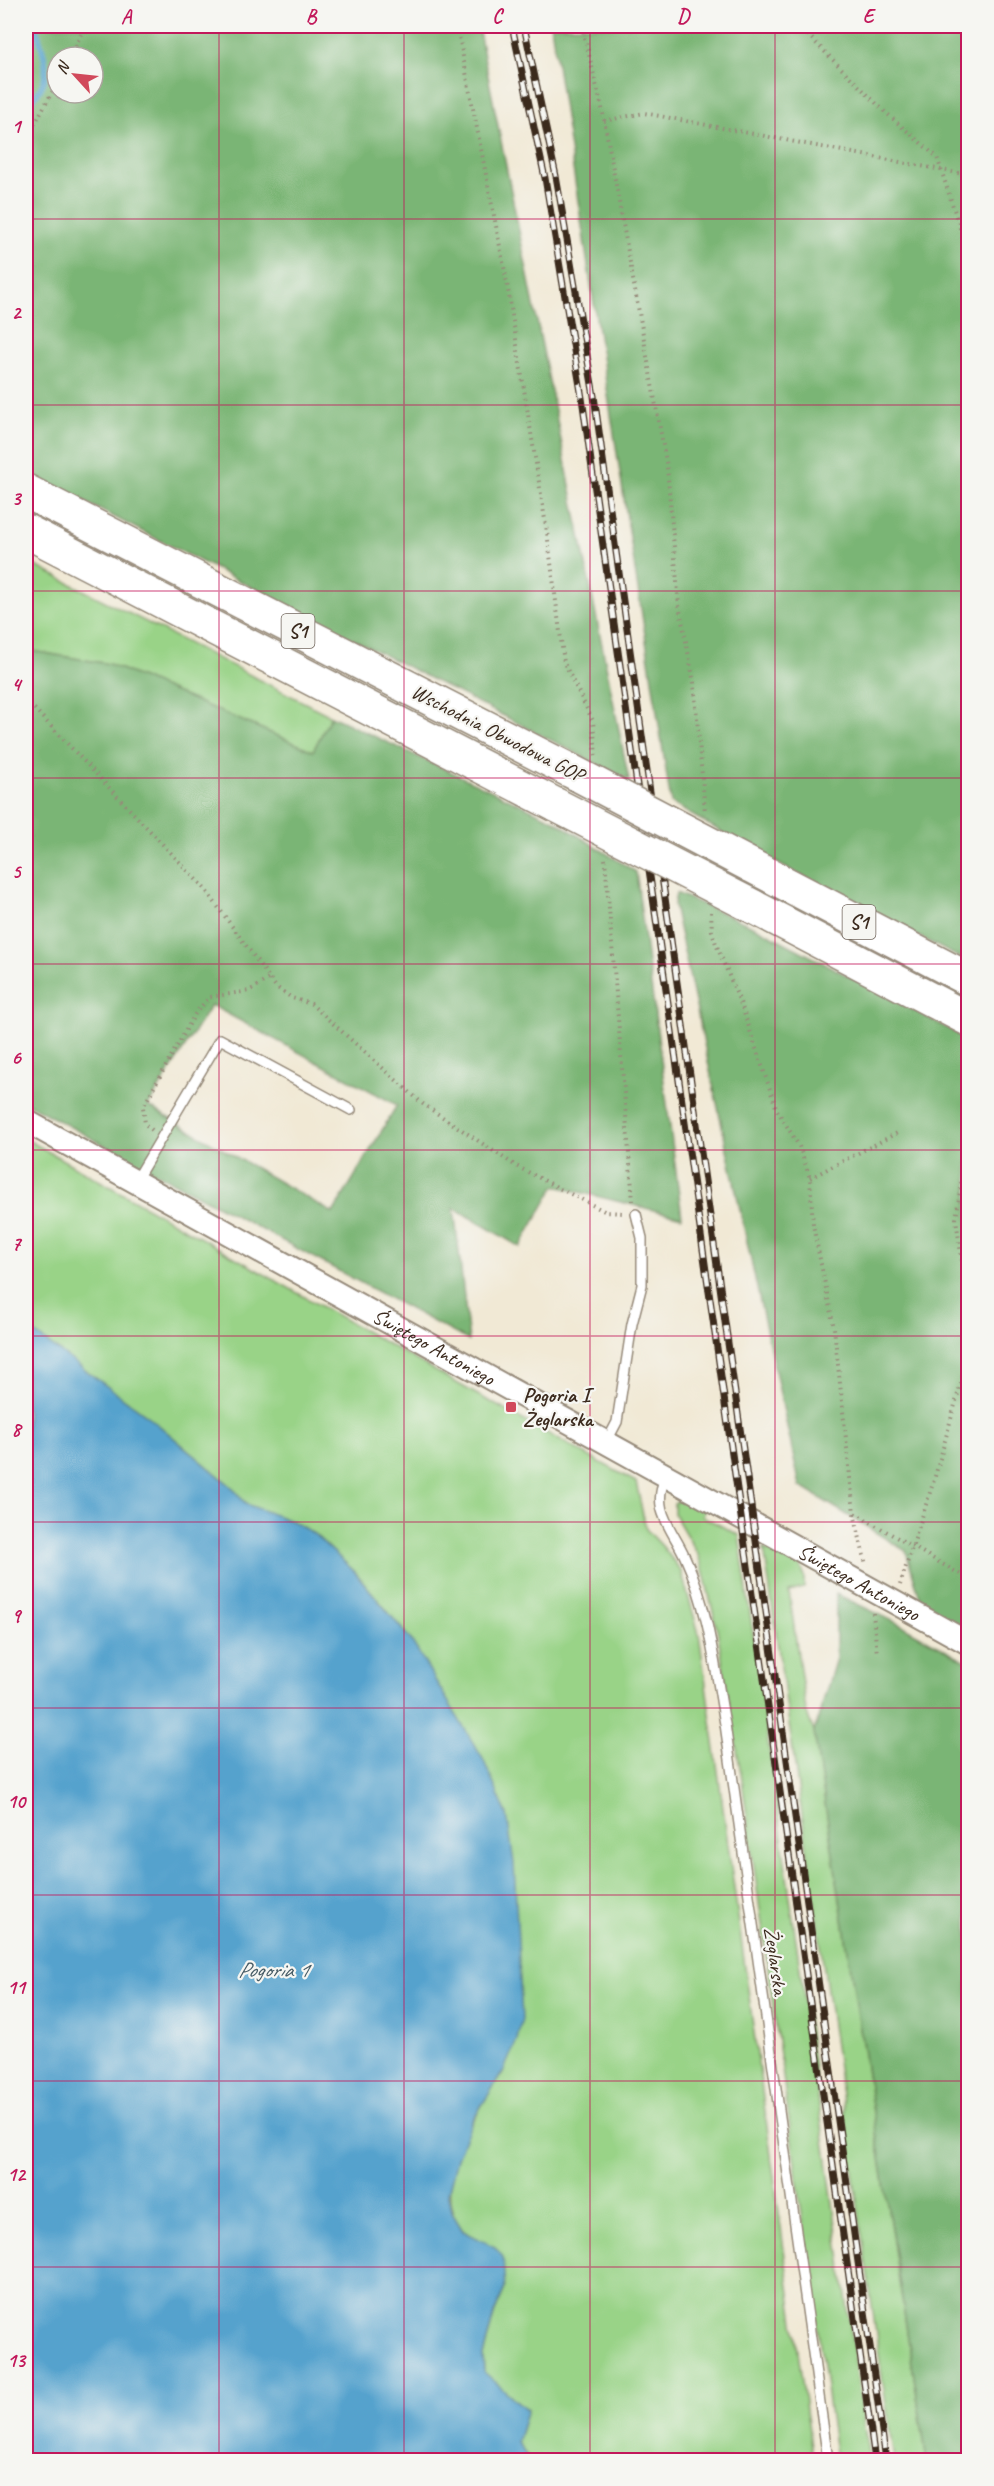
<svg xmlns="http://www.w3.org/2000/svg" width="994" height="2486" font-family="Caveat,sans-serif">
	<rect width="100%" height="100%" fill="#f6f6f2"/>
	<filter id="ink" filterUnits="userSpaceOnUse"><feTurbulence type="fractalNoise" baseFrequency=".0167" numOctaves="2"/><feDisplacementMap in="SourceGraphic" scale="12" xChannelSelector="R" yChannelSelector="G"/><feConvolveMatrix kernelMatrix="1 2 1 2 8 2 1 2 1" color-interpolation-filters="sRGB"/></filter>
	<filter id="wash" filterUnits="userSpaceOnUse"><feTurbulence type="fractalNoise" baseFrequency=".008" numOctaves="4" result="noise"/><feDisplacementMap in="SourceGraphic" scale="24" xChannelSelector="R" yChannelSelector="G"/><feGaussianBlur stdDeviation="1.35" result="paint"/><feColorMatrix in="noise" values="0 0 0 0 0 0 0 0 0 0 0 0 0 0 0 0 0 1.4 0 .05"/><feComposite in="paint" operator="in"/></filter>
	<g filter="url(#wash)">
		<rect width="100%" height="100%" fill="#f1e9d5"/>
		<!-- green -->
		<g fill="#99d387" stroke="#6a7e52" stroke-width="1.5">
			<path d="M26,561l305,155 -18,35 -204,-87 -83,-14z"/>
			<path d="M26,1139l450,255 160,88 10,47 17,18 18,24 18,63 114,826h-284l-12,-18 10,-32 -43,-37 -1,-17 11,-42 11,-26 -10,-41c-10,-4 -26,-9 -33,-18 -36,-43 16,-118 41,-157l-92,-432 -56,-68 -41,-38 -68,-30 -14,-17 -83,-70 -123,-90z"/>
			<path d="M683,1498l22,11 -3,7 37,19 130,925h-33l-94,-680 -25,-151 -13,-56 -6,-18 -24,-41v-11z"/>
			<path d="M764,1548l20,11 4,-6c14,10 17,18 16,35l-15,4 17,119 8,21 113,728h-33z"/>
		</g>
		<!-- forest -->
		<g fill="#7ab574" stroke="#5a7049" stroke-width="1.5" fill-rule="evenodd">
			<path d="M26,26h452l151,754 -603,-308zM57,57h36v36h-36z"/>
			<path d="M551,26h417v936l-201,-104 -96,-55z"/>
			<path d="M26,650l83,14 204,87 18,-35 221,103 84,53 46,345 -127,-31 -35,61 -66,-39 15,133 -443,-238zM211,1005l186,100 -64,108 -185,-107z"/>
			<path d="M676,893l81,35 211,111v591l-46,-25 -16,-54 -106,-65 -126,-581z"/>
			<path d="M836,1594l61,29 71,39v798h-41l-113,-728 22,-74z"/>
		</g>
		<!-- water -->
		<path fill="#54a2cd" stroke="#486676" stroke-width="1.5" d="M26,1327l123,90 83,70 14,17 48,18 20,12 41,38 56,68 72,119 24,56 7,48 8,156 -5,21 -14,32 -30,47 -16,39 -9,36 3,17 12,20 32,16 8,10 2,31 -11,26 -11,42 1,16 43,38 -10,32 12,18h-503z"/>
		<g fill="none" stroke-linecap="round" stroke-linejoin="round">
			<!-- stream -->
			<path stroke="#54a2cd" stroke-width="6" d="M26,105c30,-24 19,-48 9,-79"/>
		</g>
	</g>
	<g filter="url(#ink)">
		<g fill="none" stroke-linecap="round" stroke-linejoin="round">
			<defs>
				<g id="service">
					<path d="M135,1182l85,-143 131,71"/>
					<path d="M606,1443l11,-21 15,-98 10,-39v-47l-6,-24"/>
					<path d="M666,1476c-16,33 6,52 19,81 24,52 30,111 40,167l103,736"/>
				</g>
				<g id="tertiary">
					<path id="s1" d="M26,1121l942,522"/>
				</g>
				<g id="motorway">
					<path d="M26,491l545,280"/>
					<path d="M26,531l532,275"/>
					<path d="M750,865l218,114"/>
					<path d="M752,906l216,113"/>
				</g>
			</defs>
			<!-- service casing -->
			<use href="#service" stroke="#968a7a" stroke-width="12"/>
			<!-- tertiary casing -->
			<use href="#tertiary" stroke="#968a7a" stroke-width="26"/>
			<!-- motorway casing -->
			<use href="#motorway" stroke="#968a7a" stroke-width="36"/>
			<!-- path -->
			<g stroke="#968a7a" stroke-width="4" stroke-dasharray="1.5 4.5" stroke-linecap="butt">
				<path d="M457,26l49,251 41,255 17,131 29,58 3,35"/>
				<path d="M582,26l20,82 65,359 12,138 15,78 11,129"/>
				<path d="M799,26l86,86 52,45 23,71 8,13"/>
				<path d="M70,57l15,-31"/>
				<path d="M604,121l40,-8 324,62"/>
				<path d="M26,140l31,-57"/>
				<path d="M26,700l179,189 71,98 16,11 19,6 112,100 93,62 90,46 18,1"/>
				<path d="M605,859l28,342"/>
				<path d="M711,912l1,19 4,13 26,63 35,103 22,36 11,32 3,47 21,103 20,185 12,52"/>
				<path d="M152,1130l-7,-6 -2,-17 53,-95 14,-15 39,-6 21,-13"/>
				<path d="M962,1176l-6,43 12,83"/>
				<path d="M810,1178l89,-46"/>
				<path d="M855,1513l113,66"/>
				<path d="M900,1585l34,-105 34,-122"/>
				<path d="M873,1613l4,41"/>
			</g>
			<!-- service -->
			<use href="#service" stroke="#fff" stroke-width="9"/>
			<!-- tertiary -->
			<use href="#tertiary" stroke="#fff" stroke-width="22"/>
			<!-- motorway -->
			<use href="#motorway" stroke="#fff" stroke-width="33"/>
			<defs>
				<g id="rail">
					<path d="M512,26l33,152 37,220 293,2062"/>
					<path d="M524,26l32,150 38,220 292,2064"/>
				</g>
			</defs>
			<!-- rail casing -->
			<use href="#rail" stroke="#3b2a1e" stroke-width="7"/>
			<!-- rail -->
			<use href="#rail" stroke="#f6f6f2" stroke-width="4.5" stroke-dasharray="14" stroke-linecap="butt"/>
			<defs>
				<g id="motorway-bridge">
					<path d="M571,771l179,94"/>
					<path d="M558,806l194,100"/>
				</g>
			</defs>
			<!-- motorway-bridge casing -->
			<use href="#motorway-bridge" stroke="#968a7a" stroke-width="36" stroke-linecap="butt"/>
			<!-- motorway-bridge -->
			<use href="#motorway-bridge" stroke="#fff" stroke-width="33"/>
		</g>
	</g>
	<!-- grid -->
	<path fill="none" stroke="#c2185b" stroke-width="1.5" stroke-opacity="0.55" d="M219,26v2434M404,26v2434M590,26v2434M775,26v2434M26,219h942M26,405h942M26,591h942M26,778h942M26,964h942M26,1150h942M26,1336h942M26,1522h942M26,1708h942M26,1895h942M26,2081h942M26,2267h942"/>
	<!-- markers -->
	<rect fill="#d1495b" stroke="#f6f6f2" stroke-width="2" x="505" y="1401" width="12" height="12" rx="3"/>
	<g text-anchor="middle" stroke-width="4.5" stroke-linejoin="round" paint-order="stroke">
		<!-- shield labels -->
		<g fill="#f6f6f2" stroke="#73675e" stroke-width="1.5">
			<rect x="281.5" y="614" width="33" height="34" rx="4.5"/>
			<rect x="842.5" y="905" width="33" height="34" rx="4.5"/>
		</g>
		<g font-size="20" font-weight="bold" fill="#3b2a1e">
			<text x="298" y="638">S1</text>
			<text x="859" y="929">S1</text>
		</g>
		<!-- street labels -->
		<g font-size="21" fill="#3b2a1e" stroke="#f6f6f2">
			<text transform="translate(498 733) rotate(27)" y="7">Wschodnia Obwodowa GOP</text>
			<text dy="7" stroke="none"><textPath href="#s1" startOffset="466">Świętego Antoniego</textPath></text>
			<text dy="7" stroke="none"><textPath href="#s1" startOffset="952">Świętego Antoniego</textPath></text>
			<text transform="translate(776 1961) rotate(82)" y="7">Żeglarska</text>
		</g>
		<!-- poi labels -->
		<g font-size="21" font-weight="bold" fill="#3b2a1e" stroke="#f6f6f2" text-anchor="start">
			<text x="523" y="1402">Pogoria I<tspan x="523" dy="24">Żeglarska</tspan></text>
		</g>
		<!-- water labels -->
		<g font-size="22" font-style="italic" fill="#455a64" stroke="#f6f6f2">
			<text x="273" y="1977">Pogoria 1</text>
		</g>
	</g>
	<!-- margin -->
	<rect width="994" height="2486" fill="none" stroke="#f6f6f2" stroke-width="66"/>
	<!-- north arrow -->
	<g transform="translate(75 75) rotate(297)"><circle r="28" fill="#f6f6f2" stroke="#aba49d" stroke-width="1.5"/>
	<path d="M0-4.5L10 22L0 15L-10 22Z" fill="#d1495b"/>
	<text y="-9" font-size="16" font-weight="bold" text-anchor="middle" fill="#3b2a1e">N</text>
	</g>
	<rect x="33" y="33" width="928" height="2420" fill="none" stroke="#c2185b" stroke-width="2"/>
	<g font-size="20" text-anchor="middle" font-weight="bold" fill="#c2185b">
		<text x="126" y="23">A</text>
		<text x="311" y="23">B</text>
		<text x="497" y="23">C</text>
		<text x="683" y="23">D</text>
		<text x="868" y="23">E</text>
		<text x="16" y="133">1</text>
		<text x="16" y="319">2</text>
		<text x="16" y="505">3</text>
		<text x="16" y="691">4</text>
		<text x="16" y="878">5</text>
		<text x="16" y="1064">6</text>
		<text x="16" y="1250">7</text>
		<text x="16" y="1436">8</text>
		<text x="16" y="1622">9</text>
		<text x="16" y="1808">10</text>
		<text x="16" y="1994">11</text>
		<text x="16" y="2181">12</text>
		<text x="16" y="2367">13</text>
	</g>
</svg>
